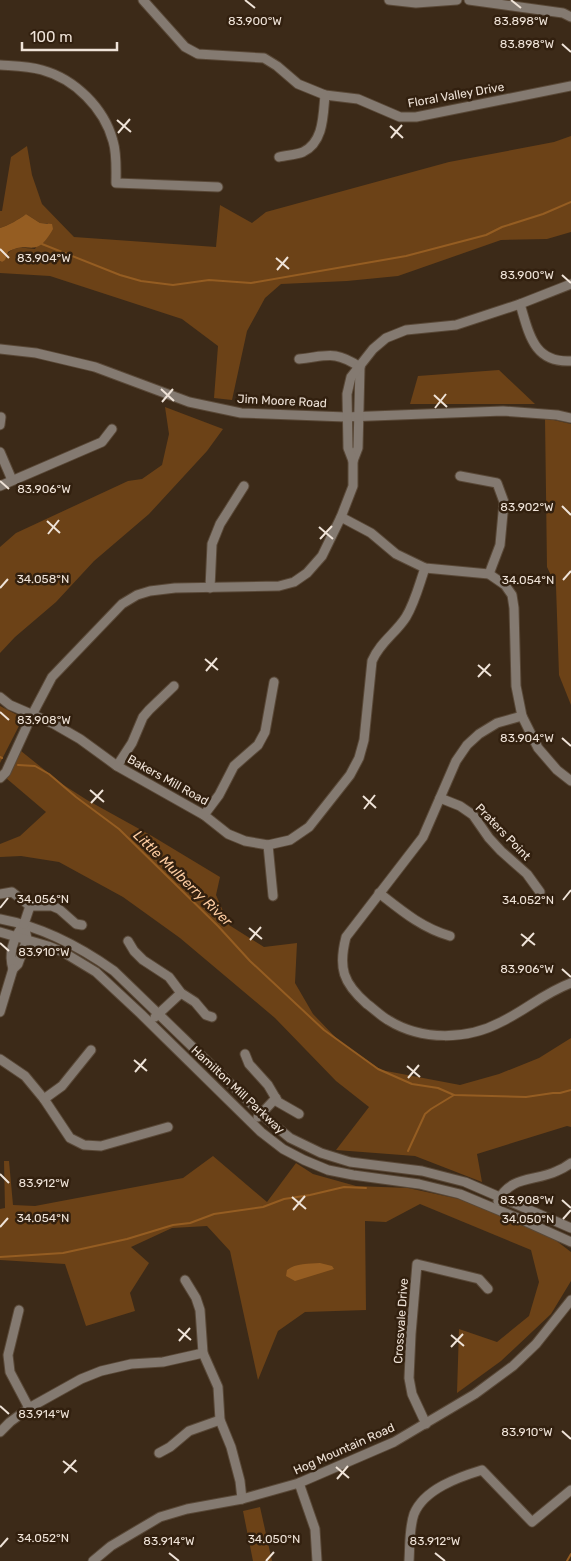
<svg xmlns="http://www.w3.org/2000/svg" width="571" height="1561" font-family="Rubik,sans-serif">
	<rect width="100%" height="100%" fill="#3c2a18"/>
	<!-- green -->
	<g fill="#6c4217">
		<path d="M571,136v96l-24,7 -46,1 -103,36 -51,5 -66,3 -16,14 -18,33 -15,69 -18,-2 4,-52 -36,-27 -132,-43 -50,-3v-12l2,1c9,-17 16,-15 33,-13l13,-26h-8l-14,-9c-6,5 -19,12 -26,14v-17h2l9,-54 16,-11 5,29 10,29 32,33 142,10 4,-42 32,18 14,-11 183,-50 105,-20z"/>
		<path d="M499,370l36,34h-125l8,-28z"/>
		<path d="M165,407l58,22 -16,22 -58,63 -55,47 -38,41 -41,35 -15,16v-106l16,-14 112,-52 14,-2 20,-14 7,-31z"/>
		<path d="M545,418l26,6v281l-12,-30 -3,-89 -9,-19z"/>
		<path d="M0,706l23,12 -23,45z"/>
		<path d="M21,751l41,33 25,16 65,36 68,41 -4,18 13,30 35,22 33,-4 -2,40 18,31 25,26 43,30 79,15 39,-11 40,-16 32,-20v89l-4,-1 -90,28 5,28 -67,-26 -79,-6 33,-43 -33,-26 -61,-63 -95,-80 -57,-41 -64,-35 -38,-6 -21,1v-13l20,-8 26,-24 -40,-34z"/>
		<path d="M213,1156l54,46 29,-39 17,11 43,12 52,2 51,11 91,37 21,16v29l-20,33 -50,47 -44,32 2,-64 38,13 32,-26 10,-34 -8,-32 -111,-46 -34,18 -21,-1 1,89 -61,2 -27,19 -20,49 -28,-129 -23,-25 -35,2 -41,19 18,16 -19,30 5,18 -49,15 -21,-62 -65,-4v-51l5,-1 -1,-47h5l4,44 22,1 148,-28z"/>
		<path d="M260,1507l12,54h-19l-10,-50z"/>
	</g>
	<!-- water -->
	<g fill="#955d22">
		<path d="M26,214l14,9 12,1 1,5c-18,32 -22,10 -45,23l-3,8 -3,2 -2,-1v-33c7,-2 20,-9 26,-14z"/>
		<path d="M320,1263l12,3 2,3 -39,12 -9,-5 1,-6c9,-7 22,-6 33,-7z"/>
	</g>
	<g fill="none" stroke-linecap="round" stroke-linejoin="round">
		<!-- stream -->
		<g stroke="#955d22" stroke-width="2">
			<path d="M42,244l78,31 21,6 32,4 36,-5 42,3 155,-27 80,-21 16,-8 41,-13 28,-12"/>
			<path d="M0,757l2,1"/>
			<path d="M18,765l17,1 14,8 27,23 43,32 99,97 32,35 74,69 54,39 34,15 26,4 16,7 72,2 27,-4h7l11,-3"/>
			<path d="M408,1151l17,-37 6,-5 23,-14"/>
			<path d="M0,1257l63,-4 64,-14 46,-14 17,-2 24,-9 49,-7 21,-8 26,-4 34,-8 22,1"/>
			<path d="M567,1561l4,-7"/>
		</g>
		<defs>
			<g id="minor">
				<path d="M143,0l42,47 13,7 66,4 13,8 21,18 27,11 33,4 42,18h16l155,-31"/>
				<path d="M389,0l27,3 41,-3"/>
				<path d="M469,0l94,13 8,4"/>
				<path d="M0,65c14,1 28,1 42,5 33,9 62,38 71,71 4,13 3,28 3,42l102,4"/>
				<path d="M279,157c7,-2 17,-2 24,-5 21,-10 20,-37 22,-57"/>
				<path d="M520,304c9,29 13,59 51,57"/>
				<path d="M0,349l36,4 59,14 94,35 52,11 105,4 157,-6 54,4 14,3"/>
				<path d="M299,359c29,-3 35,-9 61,8"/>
				<path d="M0,425l1,-8"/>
				<path d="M0,452l12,28"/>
				<path d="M353,461l5,-13 2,-81"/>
				<path d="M460,476l37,7 7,19 -4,43 -11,29"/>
				<path d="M0,486l102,-44 10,-13"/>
				<path d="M341,517l30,16 25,21 29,14 64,6 16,11 7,10 2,13 2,78 6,30 16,32 19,22 14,11"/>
				<path d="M210,588l2,-44 8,-20 24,-38"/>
				<path d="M0,697l10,8 44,19 26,15 37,27 87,49 24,19 17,7 23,4 22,-5 19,-13 41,-52 9,-17 5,-18 8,-79c8,-19 24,-28 34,-44 9,-15 13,-32 19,-49"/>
				<path d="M522,716l-25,7 -18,11 -12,11 -11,16 -33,76 -77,100c-8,31 -3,46 21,67 7,5 14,12 21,16 34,21 79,20 113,2 25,-12 43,-29 70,-39"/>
				<path d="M117,766l15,-23 11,-26 6,-7 25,-24"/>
				<path d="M0,778l6,-6 26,-57 20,-38 70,-73 15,-9 13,-4 25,-3 104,-2 15,-4 13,-9 15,-17 19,-39 12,-31v-25l-5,-13 -1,-54 4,-17 22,-28 13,-11 20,-8 50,-5 64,-21 51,-20"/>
				<path d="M440,798l20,8 13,9 16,23 12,13 26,23 13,18"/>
				<path d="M204,815l15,-20 15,-29 24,-21 7,-13 9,-50"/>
				<path d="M268,845l5,51"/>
				<path d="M379,893c23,18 43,35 71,43"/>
				<path d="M0,894l12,-2 18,14h22l7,3 17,15 6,1"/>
				<path d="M0,919c43,8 79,27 114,52l154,149 22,18 31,15 29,9 72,9 43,11 106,46"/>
				<path d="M24,924l3,15 -9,25 -5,5c-5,-16 1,-32 11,-45z"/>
				<path d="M24,924l6,-18"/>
				<path d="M0,932l48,14 15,6 33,20 45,42 120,118 22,17 21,11 24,10 25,5 66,9 41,10 60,25 51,23"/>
				<path d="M128,941l6,10 9,9 26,17 12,16 14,9 11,13 6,2"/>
				<path d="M0,1012l13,-43"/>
				<path d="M155,1017l26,-24"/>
				<path d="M245,1054l4,10 19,21 10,17 21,12"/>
				<path d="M0,1059l25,17 19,23 26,39 14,7 17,1 67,-19"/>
				<path d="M44,1099l18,-13 29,-36"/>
				<path d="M258,1117l18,-19"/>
				<path d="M498,1201c13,-26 36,-19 59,-30 5,-2 10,-5 14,-8"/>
				<path d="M185,1280l11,18 4,12 3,43 15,34 2,33 11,27 9,34 2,18"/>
				<path d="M19,1310l-11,45 2,17 19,36 52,-29 20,-8 30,-7 32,-2 40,-9"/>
				<path d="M426,1424l-14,-30 -3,-16 2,-44 6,-70 62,15 9,10"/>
				<path d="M0,1432l10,-10 19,-14"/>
				<path d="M159,1453l11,-6 19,-16 31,-11"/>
				<path d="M299,1483l16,46 2,32"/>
				<path d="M93,1561l18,-15 49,-29 27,-8 55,-10 57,-16 95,-41 81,-48 38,-28 23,-22 35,-44"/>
				<path d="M409,1561c1,-15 0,-33 5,-47 10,-25 45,-37 68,-44l50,52 39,-32"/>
			</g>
		</defs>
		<!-- minor casing -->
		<use href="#minor" stroke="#594837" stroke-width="11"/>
		<!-- minor -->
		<use href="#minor" stroke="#847a71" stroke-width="9"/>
	</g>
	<!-- ticks -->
	<path fill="none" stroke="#efe3d8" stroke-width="2" d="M245,0l10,8M511,0l10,8M562,44l9,8M117,120l14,12M390,126l13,12M118,133l12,-14M391,138l11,-13M0,249l9,9M276,258l13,11M277,270l11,-13M562,275l9,8M161,389l13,12M434,395l13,12M162,402l11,-13M435,408l11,-14M0,481l9,8M562,506l9,9M47,521l13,12M319,527l14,12M48,534l11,-14M320,539l12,-13M563,580l8,-9M0,588l8,-9M205,659l13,11M478,665l13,11M206,671l11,-13M478,677l12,-13M0,712l9,8M562,738l9,8M90,790l14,12M363,796l13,12M91,803l12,-13M364,809l11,-14M563,900l8,-10M0,908l8,-10M249,928l13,11M521,934l14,11M250,940l11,-13M0,943l9,8M522,946l12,-13M562,969l9,8M134,1060l13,11M407,1066l13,11M135,1072l11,-13M408,1078l11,-13M0,1174l9,9M292,1197l14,12M562,1200l9,8M293,1210l12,-14M563,1219l8,-9M0,1227l8,-9M178,1329l13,11M451,1335l13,11M179,1341l11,-13M451,1347l12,-13M0,1406l9,8M562,1431l9,8M63,1461l14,11M336,1467l13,11M64,1473l12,-13M337,1479l11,-13M0,1547l8,-9M169,1553l10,8M435,1553l10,8M266,1561l8,-9"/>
	<g text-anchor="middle" stroke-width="5" stroke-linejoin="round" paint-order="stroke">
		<!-- street labels -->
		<g font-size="12" fill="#efe3d8" stroke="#32200f">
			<text transform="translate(456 95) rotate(-10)" y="4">Floral Valley Drive</text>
			<text transform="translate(282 401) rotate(3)" y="4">Jim Moore Road</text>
			<text transform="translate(168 780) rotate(29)" y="4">Bakers Mill Road</text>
			<text transform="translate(503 832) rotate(46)" y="4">Praters Point</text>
			<text transform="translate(238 1090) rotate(43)" y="4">Hamilton Mill Parkway</text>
			<text transform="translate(401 1321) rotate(-86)" y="4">Crossvale Drive</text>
			<text transform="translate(344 1449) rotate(-24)" y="4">Hog Mountain Road</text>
		</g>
		<!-- water labels -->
		<g font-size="14" font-style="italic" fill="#fdcca1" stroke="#32200f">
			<text transform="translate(183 878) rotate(44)" y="5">Little Mulberry River</text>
		</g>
	</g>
	<g font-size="12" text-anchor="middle" fill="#efe3d8" stroke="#32200f" stroke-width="5" stroke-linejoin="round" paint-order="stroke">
		<text x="255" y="25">83.900°W</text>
		<text x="521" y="25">83.898°W</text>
		<text x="527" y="48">83.898°W</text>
		<text x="44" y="262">83.904°W</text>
		<text x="527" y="279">83.900°W</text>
		<text x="44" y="493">83.906°W</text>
		<text x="527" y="511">83.902°W</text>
		<text x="43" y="583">34.058°N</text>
		<text x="528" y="584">34.054°N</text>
		<text x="44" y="724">83.908°W</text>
		<text x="527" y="742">83.904°W</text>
		<text x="43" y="903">34.056°N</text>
		<text x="528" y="904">34.052°N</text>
		<text x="44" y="956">83.910°W</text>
		<text x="527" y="973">83.906°W</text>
		<text x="44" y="1187">83.912°W</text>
		<text x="527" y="1204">83.908°W</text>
		<text x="43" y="1222">34.054°N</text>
		<text x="528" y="1223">34.050°N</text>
		<text x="44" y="1418">83.914°W</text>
		<text x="527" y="1436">83.910°W</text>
		<text x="43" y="1542">34.052°N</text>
		<text x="274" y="1543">34.050°N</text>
		<text x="169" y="1545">83.914°W</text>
		<text x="435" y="1545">83.912°W</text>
	</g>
	<!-- scale -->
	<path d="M22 42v8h95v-8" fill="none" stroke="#efe3d8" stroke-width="2.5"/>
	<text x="30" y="42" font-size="15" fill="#efe3d8" stroke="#32200f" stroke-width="4" paint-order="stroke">100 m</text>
</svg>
